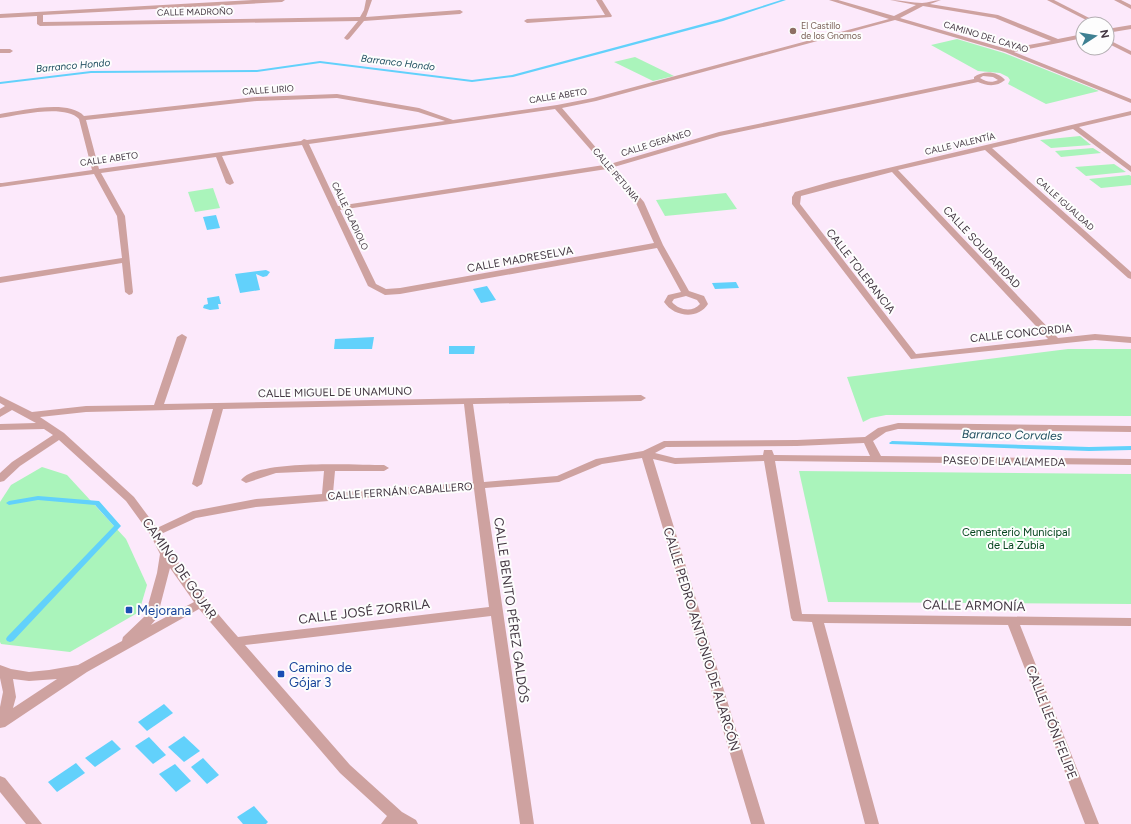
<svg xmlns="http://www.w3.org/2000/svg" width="1131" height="824" font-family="Figtree,sans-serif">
	<rect width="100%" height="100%" fill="#fce9fb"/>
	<!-- green -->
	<g fill="#aaf4bb">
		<path d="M957,39l47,14 95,38 -53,13 -38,-20 2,-4 -2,-3 -8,-4 -22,-2 -47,-26z"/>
		<path d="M635,57l39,19 -21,5 -39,-19z"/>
		<path d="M1080,136l11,9 -40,3 -11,-8z"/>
		<path d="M1093,148l8,5 -40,4 -6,-6z"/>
		<path d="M1114,164l12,8 -40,4 -11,-9z"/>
		<path d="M1129,175l2,1v9l-30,3 -12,-9z"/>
		<path d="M213,188l7,20 -25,4 -7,-20z"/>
		<path d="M726,193l11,16 -72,7 -9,-16z"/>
		<path d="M1068,349h63v67l-245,-1 -15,3 -8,4 -16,-45z"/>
		<path d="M42,467l25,8 59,64 21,46 -8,27 -69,40 -69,-8 -1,-2v-140l11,-17z"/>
		<path d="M799,471l332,3v130l-303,-2z"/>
	</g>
	<!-- water -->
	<g fill="#62d1fb">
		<path d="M216,215l4,13 -13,2 -4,-13z"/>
		<path d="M266,270l4,2 -3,4 -4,1 -7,-3 4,16 -20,3 -5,-19z"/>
		<path d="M736,282l3,6 -24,1 -3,-6z"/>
		<path d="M487,286l9,14 -15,3 -8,-14z"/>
		<path d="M219,296l2,8h-3l1,5 -9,1 -7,-2 1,-3 4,-1 -1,-6z"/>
		<path d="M374,337l-2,12h-38l1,-10z"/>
		<path d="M449,346h26l-1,8h-25z"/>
		<path d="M164,704l9,9 -26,18 -9,-9z"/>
		<path d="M184,736l16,15 -16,11 -16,-15z"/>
		<path d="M149,737l17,18 -13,9 -18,-18z"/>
		<path d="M112,740l9,9 -26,18 -10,-9z"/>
		<path d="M203,758l16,17 -12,9 -16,-17z"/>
		<path d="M76,763l9,10 -28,19 -9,-10z"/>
		<path d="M175,764l16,17 -15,11 -17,-18z"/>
		<path d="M254,806l14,16 -2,2h-23l-6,-7z"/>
	</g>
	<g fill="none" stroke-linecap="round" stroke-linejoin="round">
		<!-- stream -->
		<g fill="#62d1fb" fill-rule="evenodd">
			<path d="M781,0h5l-63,21 -210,56 -41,5 -152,-19 -63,9 -166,1 -91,11v-2l91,-11 166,-1 63,-9 152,19 40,-5 209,-56z"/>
			<path d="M892,441l197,6 42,-1v4l-42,1 -199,-7 -1,-1z"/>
			<path d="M38,496l61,5 22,25 -108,115 -3,1 -3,-1 -1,-2 1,-2 107,-111 -19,-21 -57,-5 -29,5 -3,-2 3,-2z"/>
		</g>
		<!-- minor -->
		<g fill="#cea2a0" fill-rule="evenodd">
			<path d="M253,0h32l-3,2 -239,13v7l317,-5 4,-7 2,-10h6l-6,17 94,-7 3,2 -3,2 -96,7 -15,18 -2,1 -3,-2 14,-17 -318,5 -3,-2v-8l-37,2v-4z"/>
			<path d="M596,0h6l10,16 -1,1 -84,6 -3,-2 3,-2 78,-4z"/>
			<path d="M829,0h9l56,16 22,-11 -26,-5c11,0 22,3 32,3 6,0 12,-3 19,-3l-11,4 68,11 60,24 25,-5v4l-69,14 117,47v4l-126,-51 -110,-32 -299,81 -34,7 48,56 109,-32 255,-53v-2c9,-7 24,-6 31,3 -8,7 -18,6 -27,2l-258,54 -106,31 30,35 19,43 26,46 15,5 4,8c-10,16 -34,13 -44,-2l4,-7 13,-3 -24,-44 -257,46 -15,1 -17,-9 -66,-141 -80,11 12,27 -4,2 -4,-2 -10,-26 -115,16 24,43 8,76 -1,2 -3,1 -4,-3 -3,-29 -122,20v-6l122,-19 -5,-42 -23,-42 -94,13v-4h2l90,-13 -13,-51c-14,-15 -60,-4 -79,-1v-4c21,-3 68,-15 84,2l173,-19 80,-3 82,14 34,12 104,-15 36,-7 296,-79zM923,6l72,12 56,23 -44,8 -107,-31zM983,76l10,1 5,3c-6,3 -12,2 -18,-2zM337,98l81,14 27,9 -138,19 -3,-1 -3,2 -202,28 -13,-49 171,-19zM555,109l49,56 -266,41 -29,-62zM607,169l29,34 18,40 -254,45 -14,1 -10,-5 -36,-74zM686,296l11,4 3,4c-8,9 -21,6 -28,-2l2,-3z"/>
			<path d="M1047,0h7l47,24h-7z"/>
			<path d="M1114,0h7l10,5v4z"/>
			<path d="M1131,25v4l-24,4v-4z"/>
			<path d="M1107,39l24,12v4l-24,-12z"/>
			<path d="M0,49h10l3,2 -3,2h-10z"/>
			<path d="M1131,111v4l-52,12 52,39v6l-58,-43 -81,19 139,124v7l-3,-1 -143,-128 -87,20 160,168 37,-4 36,3v6l-36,-3 -184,19 -119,-155v-7l3,-5 38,-11zM892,172l156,167 -132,15 -116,-150 1,-8z"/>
			<path d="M182,334l5,3 -23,67 477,-9 5,3 -5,3 -168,3 11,78 73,-6 39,-17 47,-8 21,-10 133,-1 68,-3 13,-9 20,-5 233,3v6l-233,-3 -12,3 -13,9 8,15 250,3v6l-356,-4 27,153 329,4v8l-111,-1 79,199h-14l-77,-199 -184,-2 55,201h-14l-53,-202 -19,-1 -2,-3 -27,-157 -89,3 -22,-5 112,365h-14l-109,-366 -40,6 -43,18 -74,6 49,336h-14l-29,-208 -246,29 105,120 52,47 14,8 2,4h-37l6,-8 -47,-43 -141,-164 -112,63 -82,55 -5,1v-21l3,-15 -3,-14v-13l11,4 18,3 20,-2 29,-5 44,-24 1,-4 22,-21 12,-43 3,-19 -10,-20 -24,-33 -67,-61 -39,26 -16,15 -4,1v-9l12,-11 41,-27 -9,-6 -44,1v-6l36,-1 -24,-13 -12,7v-8l5,-3 -5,-3v-7l32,16 54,-6 68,-1 23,-68zM464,404l9,78 -140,11 2,-22h49l5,-3 -5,-3c-27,0 -128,-6 -143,15l5,3 30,-10 48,-2 -2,23 -66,5 -63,12 -36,17 -23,-31 -70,-64 -24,-16 46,-5 127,-3 -21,75 5,3 5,-3 21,-75zM864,443l6,13 -96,-1 -2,-5h-8l-1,5 -88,3 -20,-5 11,-6 131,-1zM474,489l15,118 -251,30c-28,-32 -56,-65 -77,-103l35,-16 60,-11zM170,568l24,34 -43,23 6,-7zM13,679l16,2 28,-2 -44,29 3,-11z"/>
			<path d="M0,776l5,2 37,46h-16l-26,-32z"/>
		</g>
	</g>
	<!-- markers -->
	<circle fill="#8d6e63" stroke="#fdfdfd" stroke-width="1.5" cx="793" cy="31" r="4"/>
	<g fill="#1a4fb4" stroke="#fdfdfd" stroke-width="1.5">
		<rect x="125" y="606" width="8" height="8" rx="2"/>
		<rect x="277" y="670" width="8" height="8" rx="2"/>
	</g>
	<g text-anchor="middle" stroke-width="4" stroke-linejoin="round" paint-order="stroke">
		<!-- far-street labels -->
		<g font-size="9" fill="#433742" stroke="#fdfdfd">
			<text transform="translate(195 12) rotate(-1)" y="3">CALLE MADROÑO</text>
			<text transform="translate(986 37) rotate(17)" y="3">CAMINO DEL CAYAO</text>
			<text transform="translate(268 90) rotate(-4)" y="3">CALLE LIRIO</text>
			<text transform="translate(558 96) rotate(-9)" y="3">CALLE ABETO</text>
			<text transform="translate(656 143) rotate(-17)" y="3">CALLE GERÁNEO</text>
			<text transform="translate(960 144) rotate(-13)" y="3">CALLE VALENTÍA</text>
			<text transform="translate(109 159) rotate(-8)" y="3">CALLE ABETO</text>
			<text transform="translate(616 175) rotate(50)" y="3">CALLE PETUNIA</text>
			<text transform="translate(1065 204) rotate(42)" y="3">CALLE IGUALDAD</text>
			<text transform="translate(350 216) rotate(65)" y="3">CALLE GLADIOLO</text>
		</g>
		<!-- far-education labels -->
		<g font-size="9" fill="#785e54" stroke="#fdfdfd" text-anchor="start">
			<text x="801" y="29">El Castillo<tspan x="801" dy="10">de los Gnomos</tspan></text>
		</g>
		<!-- far-water labels -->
		<g font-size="10" font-style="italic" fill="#1e4e5f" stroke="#fdfdfd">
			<text transform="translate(398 62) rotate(7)" y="4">Barranco Hondo</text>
			<text transform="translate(73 65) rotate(-5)" y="4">Barranco Hondo</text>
		</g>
		<!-- street labels -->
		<g font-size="11" fill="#433742" stroke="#fdfdfd">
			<text transform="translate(982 247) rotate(47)" y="4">CALLE SOLIDARIDAD</text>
			<text transform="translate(520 259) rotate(-10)" y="4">CALLE MADRESELVA</text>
			<text transform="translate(861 271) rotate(52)" y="4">CALLE TOLERANCIA</text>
			<text transform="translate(1021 333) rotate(-6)" y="4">CALLE CONCORDIA</text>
			<text transform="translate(335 392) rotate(-1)" y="4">CALLE MIGUEL DE UNAMUNO</text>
			<text transform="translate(1004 461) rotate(1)" y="4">PASEO DE LA ALAMEDA</text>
			<text transform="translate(400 491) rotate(-4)" y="4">CALLE FERNÁN CABALLERO</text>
		</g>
		<!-- park labels -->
		<g font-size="11" fill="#06451f" stroke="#fdfdfd">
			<text x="1016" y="536">Cementerio Municipal<tspan x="1016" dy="13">de La Zubia</tspan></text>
		</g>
		<!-- water labels -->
		<g font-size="12" font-style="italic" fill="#1e4e5f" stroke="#fdfdfd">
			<text transform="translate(1012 435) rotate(1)" y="4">Barranco Corvales</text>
		</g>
		<!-- near-street labels -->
		<g font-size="13" fill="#433742" stroke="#fdfdfd">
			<text transform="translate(180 568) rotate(55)" y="5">CAMINO DE GÓJAR</text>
			<text transform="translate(974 605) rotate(1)" y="5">CALLE ARMONÍA</text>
			<text transform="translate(512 610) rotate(82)" y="5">CALLE BENITO PÉREZ GALDÓS</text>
			<text transform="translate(364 611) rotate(-7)" y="5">CALLE JOSÉ ZORRILA</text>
			<text transform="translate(702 639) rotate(73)" y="5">CALLE PEDRO ANTONIO DE ALARCÓN</text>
			<text transform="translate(1052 722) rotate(69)" y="5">CALLE LEÓN FELIPE</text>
		</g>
		<!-- near-transit labels -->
		<g font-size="13" fill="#164399" stroke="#fdfdfd" text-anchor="start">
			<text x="137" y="615">Mejorana</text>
			<text x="289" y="672">Camino de<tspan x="289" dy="15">Gójar 3</tspan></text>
		</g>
	</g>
	<!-- north arrow -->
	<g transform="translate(1095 36) rotate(78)"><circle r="19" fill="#fdfdfd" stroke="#b3aeb2"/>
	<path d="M0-3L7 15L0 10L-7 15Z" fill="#3e8092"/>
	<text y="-6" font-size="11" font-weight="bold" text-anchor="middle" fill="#433742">N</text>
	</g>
</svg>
